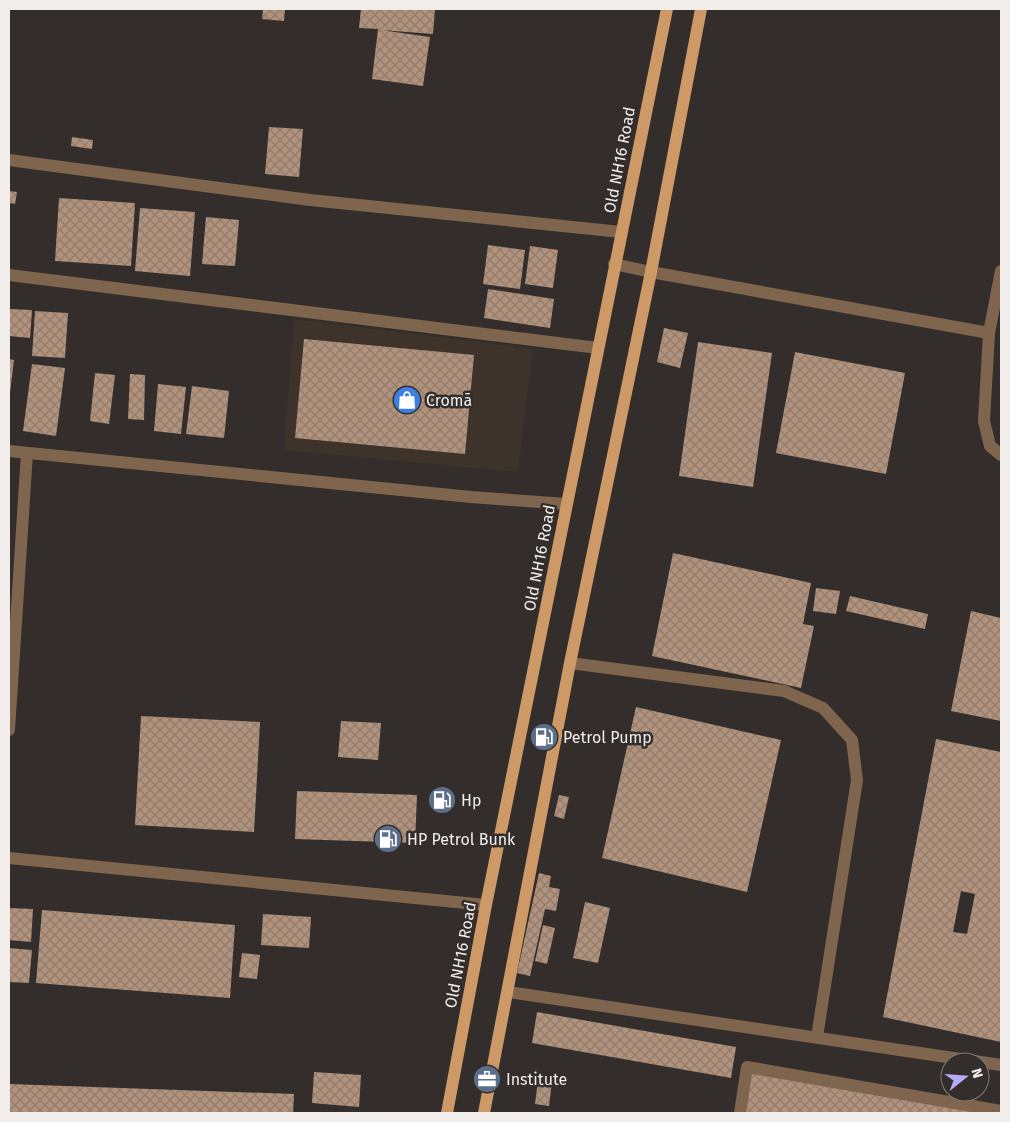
<svg xmlns="http://www.w3.org/2000/svg" width="1010" height="1122" font-family="'Fira Sans',sans-serif">
	<defs>
		<pattern id="building-cross-hatch" width="8" height="8" patternUnits="userSpaceOnUse" patternTransform="scale(1.25)"><rect width="8" height="8" fill="#b1927c"/><path d="M0 0l8 8M0 8l8-8" fill="none" stroke="#927c6c"/></pattern>
	</defs>
	<rect width="100%" height="100%" fill="#332e2b"/>
	<!-- built -->
	<path fill="#3d332b" d="M294,319l239,30 -15,123 -234,-22z"/>
	<!-- building -->
	<g fill="url(#building-cross-hatch)" fill-rule="evenodd">
		<path d="M263,9h22l-1,12 -22,-2z"/>
		<path d="M361,9h74l-2,25 -52,-4 49,7 -7,49 -51,-7 6,-50 -19,-1z"/>
		<path d="M269,127l34,2 -4,48 -34,-3z"/>
		<path d="M72,137l21,3 -1,9 -21,-3z"/>
		<path d="M9,191l8,1 -2,12 -6,-1z"/>
		<path d="M59,198l76,5 -4,63 -76,-5z"/>
		<path d="M140,208l55,4 -5,64 -55,-5z"/>
		<path d="M206,217l33,3 -4,46 -33,-2z"/>
		<path d="M488,245l37,5 -5,39 -37,-5z"/>
		<path d="M530,246l28,4 -5,38 -28,-4z"/>
		<path d="M488,289l66,10 -4,29 -66,-10z"/>
		<path d="M9,309l23,1 -2,28 -21,-2z"/>
		<path d="M35,311l33,2 -3,45 -33,-2z"/>
		<path d="M664,328l24,5 -8,35 -23,-6z"/>
		<path d="M304,339l170,16 -9,99 -170,-16z"/>
		<path d="M698,342l74,11 -19,134 -74,-11z"/>
		<path d="M795,352l110,21 -19,101 -110,-21z"/>
		<path d="M9,359l5,1 -4,33h-1z"/>
		<path d="M32,364l33,4 -9,68 -33,-5z"/>
		<path d="M95,373l20,2 -6,49 -19,-3z"/>
		<path d="M130,374l15,1 -1,45 -16,-1z"/>
		<path d="M158,384l28,3 -5,47 -27,-3z"/>
		<path d="M192,386l37,5 -5,47 -38,-4z"/>
		<path d="M673,553l138,30 -8,41 11,2 -13,62 -149,-32z"/>
		<path d="M816,588l24,3 -4,23 -23,-3z"/>
		<path d="M850,596l78,18 -3,15 -79,-18z"/>
		<path d="M971,611l30,7v103l-50,-10z"/>
		<path d="M636,707l145,33 -34,152 -145,-34z"/>
		<path d="M141,716l119,6 -6,110 -119,-7z"/>
		<path d="M341,721l40,2 -3,37 -40,-3z"/>
		<path d="M936,739l65,13v290l-118,-25zM961,891l14,3 -8,40 -14,-2z"/>
		<path d="M297,791l120,4 -2,48 -120,-4z"/>
		<path d="M559,795l10,2 -5,22 -10,-3z"/>
		<path d="M539,873l12,3 -2,11 11,2 -4,22 -11,-2 -15,67 -13,-3z"/>
		<path d="M585,902l25,6 -12,55 -25,-5z"/>
		<path d="M9,908l24,1 -2,33 -22,-2z"/>
		<path d="M42,910l193,15 -5,73 -194,-15z"/>
		<path d="M263,914l48,3 -2,31 -48,-3z"/>
		<path d="M543,925l12,3 -8,36 -12,-3z"/>
		<path d="M9,948l23,2 -3,33 -20,-1z"/>
		<path d="M242,953l18,2 -3,24 -18,-2z"/>
		<path d="M537,1012l199,35 -5,31 -199,-35z"/>
		<path d="M747,1067l254,46h-261z"/>
		<path d="M314,1072l47,3 -2,32 -47,-4z"/>
		<path d="M538,1080l14,2 -3,24 -14,-2z"/>
		<path d="M9,1084l285,10 -1,19h-284z"/>
	</g>
	<g fill="none" stroke-linecap="round" stroke-linejoin="round">
		<!-- service -->
		<g stroke="#7f654d" stroke-width="12">
			<path d="M9,275l589,73"/>
			<path d="M740,1113l7,-46 254,44"/>
		</g>
		<!-- minor -->
		<g stroke="#7f654d" stroke-width="12">
			<path d="M9,160l301,40 311,32"/>
			<path d="M614,264l37,8 338,61"/>
			<path d="M1001,271l-12,62 -5,88 6,25 11,9"/>
			<path d="M9,451l462,46 95,7"/>
			<path d="M570,663l214,28 39,17 29,32 5,40 -40,257"/>
			<path d="M9,730l18,-277"/>
			<path d="M9,858l477,47"/>
			<path d="M508,992l493,73"/>
		</g>
		<!-- primary -->
		<g stroke="#cd9966" stroke-width="12">
			<path d="M447,1113l39,-208 181,-896"/>
			<path d="M484,1113l86,-450 81,-391 50,-263"/>
		</g>
	</g>
	<!-- icons -->
	<defs>
		<symbol id="shop-disc" viewBox="-11 -11 22 22"><circle r="9.5" fill="#3f7fe0" stroke="#332e2b"/><path d="M-5-2.5h2.3a2.7 3.5 0 0 1 5.4 0H5L5.5 6h-11ZM-1.5-2.5h3a1.5 2.3 0 0 0-3 0Z" fill="#fff"/></symbol>
		<symbol id="fuel-disc" viewBox="-11 -11 22 22"><circle r="9.5" fill="#5c6f8a" stroke="#332e2b"/><path d="M-5.5-6h7V0h2V4h1.3V-2.5L3-4.5l.8-.8L6-3V5H2.5V1h-1V6h-7ZM-4.2-4.7v3.2H.2V-4.7Z" fill="#fff"/></symbol>
		<symbol id="office-disc" viewBox="-11 -11 22 22"><circle r="9.5" fill="#5c6f8a" stroke="#332e2b"/><path d="M-6-3h4V-5.5h4V-3h4V5H-6ZM-1-4.5V-3h2v-1.5ZM-6 0V1H6V0Z" fill="#fff"/></symbol>
	</defs>
	<g fill-rule="evenodd">
		<use href="#shop-disc" x="391" y="384" width="32" height="32"/>
		<use href="#fuel-disc" x="528" y="721" width="32" height="32"/>
		<use href="#fuel-disc" x="426" y="784" width="32" height="32"/>
		<use href="#fuel-disc" x="372" y="823" width="32" height="32"/>
		<use href="#office-disc" x="471" y="1063" width="32" height="32"/>
	</g>
	<g text-anchor="middle" stroke-width="5" stroke-linejoin="round" paint-order="stroke">
		<!-- street labels -->
		<g font-size="16" fill="#f0edeb" stroke="#332e2b">
			<text transform="translate(619 160) rotate(-79)" y="6">Old NH16 Road</text>
			<text transform="translate(539 558) rotate(-79)" y="6">Old NH16 Road</text>
			<text transform="translate(460 955) rotate(-79)" y="6">Old NH16 Road</text>
		</g>
		<!-- poi labels -->
		<g font-size="16" fill="#f0edeb" stroke="#332e2b" text-anchor="start">
			<text x="426" y="406">Cromā</text>
			<text x="563" y="743">Petrol Pump</text>
			<text x="461" y="806">Hp</text>
			<text x="407" y="845">HP Petrol Bunk</text>
			<text x="506" y="1085">Institute</text>
		</g>
	</g>
	<!-- border -->
	<rect width="1010" height="1122" fill="none" stroke="#f0edeb" stroke-width="20"/>
	<!-- north arrow -->
	<g transform="translate(965 1077) rotate(73)"><circle r="24" fill="#332e2b" stroke="#7f7a78"/>
	<path d="M0-4L9 19L0 12L-9 19Z" fill="#b4acf9"/>
	<text y="-8" font-size="14" font-weight="bold" text-anchor="middle" fill="#f0edeb">N</text>
	</g>
</svg>
